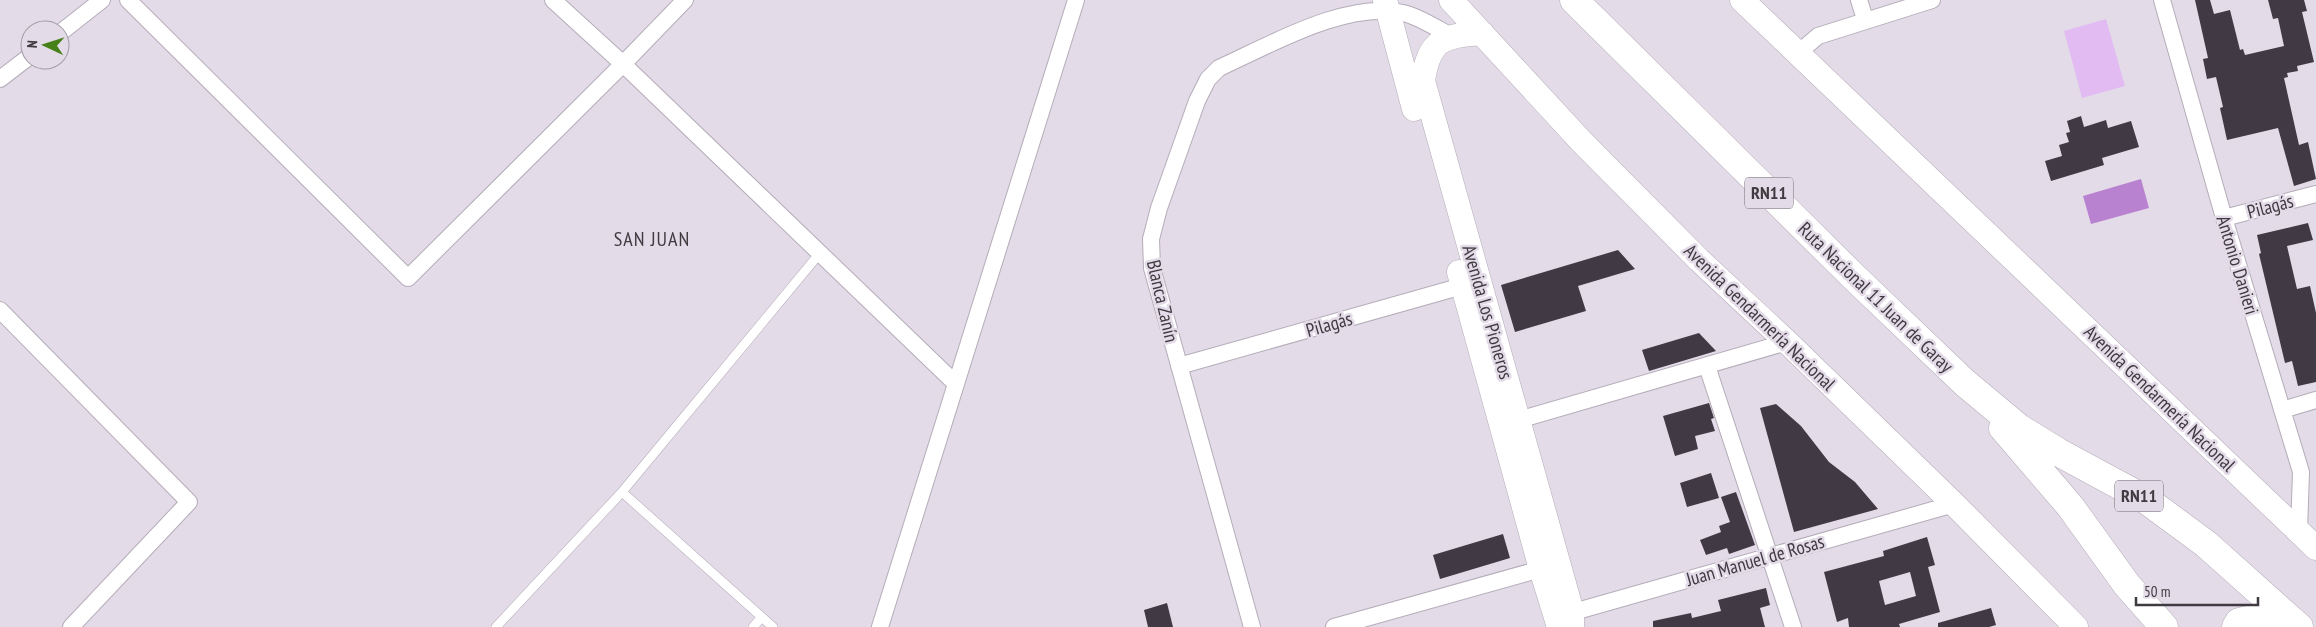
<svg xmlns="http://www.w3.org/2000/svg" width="2316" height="627" font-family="'PT Sans Narrow',sans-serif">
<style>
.green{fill:#e1bbf2}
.water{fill:#b982d1}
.building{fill:#413a44;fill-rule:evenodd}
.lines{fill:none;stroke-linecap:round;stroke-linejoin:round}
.service-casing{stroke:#b5acb9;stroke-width:10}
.minor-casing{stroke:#b5acb9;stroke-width:18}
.secondary-casing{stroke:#b5acb9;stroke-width:25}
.trunk-casing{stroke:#b5acb9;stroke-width:29}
.service{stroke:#fff;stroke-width:9}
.minor{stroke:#fff;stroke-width:16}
.secondary{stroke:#fff;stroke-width:24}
.trunk{stroke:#fff;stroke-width:28}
.labels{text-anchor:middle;stroke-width:5;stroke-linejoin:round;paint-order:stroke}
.shield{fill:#e4dbe8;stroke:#706b72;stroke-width:1}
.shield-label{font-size:18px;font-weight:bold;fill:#3f3b40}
.street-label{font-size:19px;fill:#3f3b40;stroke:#e4dbe8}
.neighbourhood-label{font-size:20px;letter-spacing:1px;fill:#3f3b40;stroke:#e4dbe8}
</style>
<rect width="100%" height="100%" fill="#e4dbe8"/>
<path class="green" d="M2106 19 2125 86 2082 98 2064 31Z"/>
<path class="water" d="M2141 179 2149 208 2091 224 2083 196Z"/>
<path class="building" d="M2195 0H2210L2214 14 2230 10 2240 50 2243 49 2245 55 2284 46 2278 18 2273 19 2268 0H2304L2307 11 2302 12 2314 62 2297 66 2298 71 2287 73 2288 77 2284 78 2299 145 2308 142 2316 179 2294 186 2278 128 2227 140 2220 108 2223 107 2216 77 2207 79 2203 59 2208 58Z
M2081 116 2084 127 2106 120 2108 128 2131 121 2139 147 2102 158 2104 165 2051 181 2045 161 2062 156 2059 145 2069 142 2066 133 2070 132 2067 121Z
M2308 223 2313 240 2287 246 2297 289 2310 286 2316 313V382L2298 386 2292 361 2285 363 2259 254 2261 253 2257 235Z
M1618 250 1635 269 1578 286 1586 311 1515 332 1501 285Z
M1699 333 1716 351 1649 371 1642 350Z
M1709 403 1714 418 1711 419 1715 431 1695 436 1698 449 1675 456 1663 416Z
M1776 404 1801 426 1829 462 1855 482 1878 509 1794 532 1760 408Z
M1711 473 1719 498 1687 507 1680 483Z
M1736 492 1755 545 1729 554 1727 548 1706 555 1700 540 1721 532 1719 526 1730 522 1721 497Z
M1503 534 1510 558 1440 579 1433 555Z
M1927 537 1935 565 1928 567 1940 612 1899 624 1900 627H1849L1848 618 1837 622 1824 572 1884 556 1883 551ZM1910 572 1916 596 1885 605 1879 581Z
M1766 588 1770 605 1760 608 1765 627H1653V621L1691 613 1692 618 1721 611 1718 600Z
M1167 603 1173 627H1148L1144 610Z
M1991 608 1996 625 1989 627H1938V623Z"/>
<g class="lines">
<g class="service-casing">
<path id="service" d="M496 627 622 492
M753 627 761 618
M773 627 622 492 820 253"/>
</g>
<g class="minor-casing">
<path id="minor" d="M128 0 408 278 623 64 685 0
M553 0 623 64 955 383
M1859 0 1865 19
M2162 0 2224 218 2301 472 2299 531
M60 33 102 0
M1797 54 1818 36 1932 0
M0 79 30 56
M2224 218 2316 194
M0 310 189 502 71 627
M1179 366 1473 283
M1707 366 1793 627
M2282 410 2316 400
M1508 423 1787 342
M1563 615 1954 504
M880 627 1076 0
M1252 627 1152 268 1151 239 1159 208 1197 101 1208 79 1219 68C1270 45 1347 0 1403 13 1420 17 1436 28 1451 36
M1334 627 1541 569"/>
</g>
<g class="secondary-casing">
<path id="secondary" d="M1385 0 1414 109
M1451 0 1581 141 1699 260 1787 342 1954 504 2076 627
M1742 0 2316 548
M1482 33C1443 36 1429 39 1423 81L1572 612V627
M1459 272 1541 569 1559 627"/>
</g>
<g class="trunk-casing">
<path id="trunk" d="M1574 0 1854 277 1965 383 2019 428 2058 452 2145 499 2206 544 2299 627
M2003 428 2070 506 2127 585 2164 627
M2236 627 2239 622 2260 617 2297 626"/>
</g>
<use href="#service" class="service"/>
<use href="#minor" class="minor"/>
<use href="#secondary" class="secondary"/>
<use href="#trunk" class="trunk"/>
</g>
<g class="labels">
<g class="shield">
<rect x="1745" y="177.5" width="48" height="31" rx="4"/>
<rect x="2115" y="480.5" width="48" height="31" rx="4"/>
</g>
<g class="shield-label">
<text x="1769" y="199">RN11</text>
<text x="2139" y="502">RN11</text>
</g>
<g class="street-label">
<text transform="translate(2270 206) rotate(-15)" y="7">Pilagás</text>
<text transform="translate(2238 265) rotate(73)" y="7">Antonio Danieri</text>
<text transform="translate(1876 297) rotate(44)" y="7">Ruta Nacional 11 Juan de Garay</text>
<text transform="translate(1163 301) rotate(77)" y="7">Blanca Zanín</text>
<text transform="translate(1488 312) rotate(74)" y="7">Avenida Los Pioneros</text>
<text transform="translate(1760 317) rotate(44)" y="7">Avenida Gendarmería Nacional</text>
<text transform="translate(1329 324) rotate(-16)" y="7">Pilagás</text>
<text transform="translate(2160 398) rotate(44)" y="7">Avenida Gendarmería Nacional</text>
<text transform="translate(1755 560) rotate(-16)" y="7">Juan Manuel de Rosas</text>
</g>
<g class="neighbourhood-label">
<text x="652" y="246">SAN JUAN</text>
</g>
</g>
<g transform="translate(45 45) rotate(274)"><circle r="24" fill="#e4dbe8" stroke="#a29ba5"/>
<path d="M0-4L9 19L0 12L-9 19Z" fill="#468019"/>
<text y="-8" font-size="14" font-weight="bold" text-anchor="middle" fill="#3f3b40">N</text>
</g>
<path d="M2136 597v8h122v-8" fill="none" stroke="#3f3b40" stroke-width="2.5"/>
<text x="2144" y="597" font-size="15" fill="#3f3b40" stroke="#e4dbe8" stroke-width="4" paint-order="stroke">50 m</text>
</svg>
